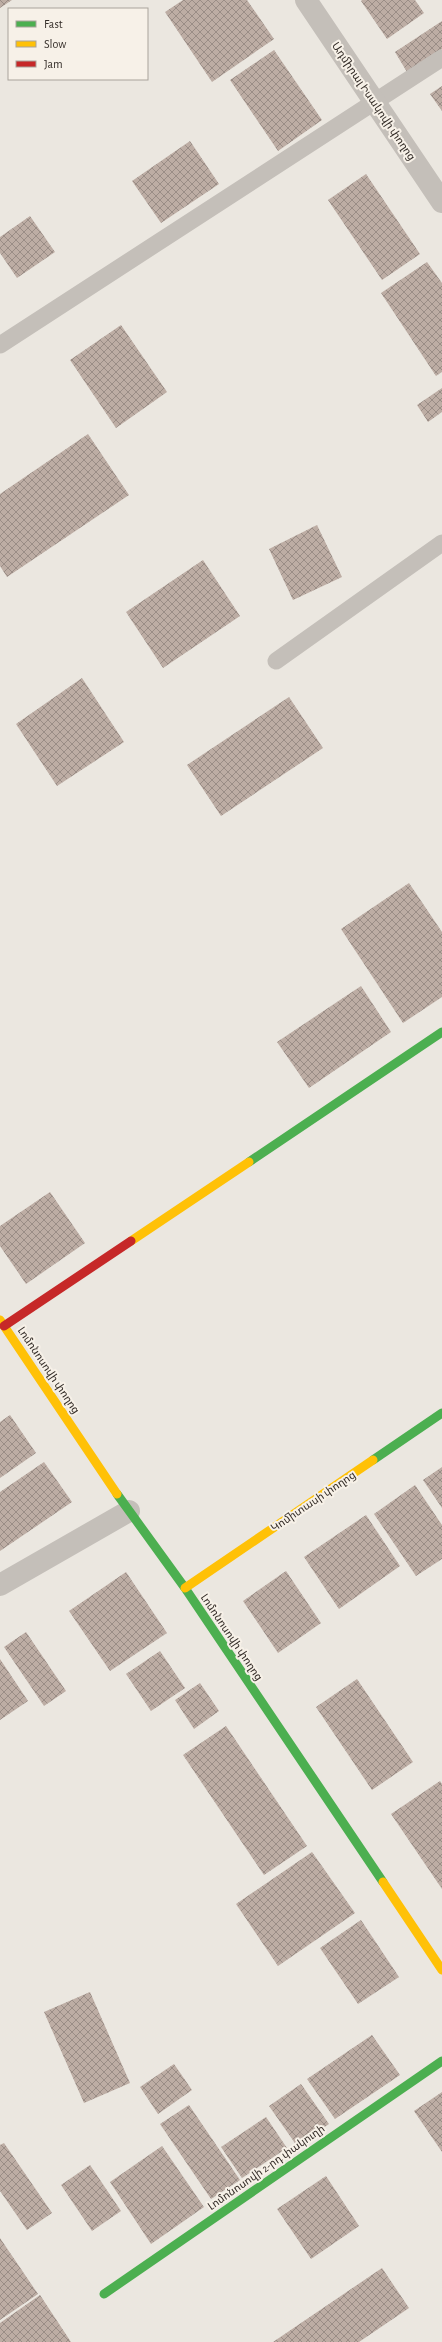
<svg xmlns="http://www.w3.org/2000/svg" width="442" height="2342" font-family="'Alegreya Sans','Noto Sans Armenian',sans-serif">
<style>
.building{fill:url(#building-cross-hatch)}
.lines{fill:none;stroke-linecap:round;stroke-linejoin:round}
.lane{stroke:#c4bfb9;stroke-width:17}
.street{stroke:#c4bfb9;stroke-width:22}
.fast{stroke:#4caf50;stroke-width:9}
.slow{stroke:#ffc107;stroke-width:9}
.jam{stroke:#c62828;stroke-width:9}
.labels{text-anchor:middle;stroke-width:4;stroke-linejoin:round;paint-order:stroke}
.street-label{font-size:11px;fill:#342d28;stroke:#f7f1e8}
</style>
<defs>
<pattern id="building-cross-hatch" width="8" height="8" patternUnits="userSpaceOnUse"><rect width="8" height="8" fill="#bdada4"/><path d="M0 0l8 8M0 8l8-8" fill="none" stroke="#9a8d86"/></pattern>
</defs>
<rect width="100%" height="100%" fill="#ebe7e0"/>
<path class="building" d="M0 0H12L0 8Z
M183 0H247L274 39 212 82 165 12Z
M362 0H415L424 13 387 39 361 1Z
M442 21V49L407 72 395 52Z
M274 50 322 120 278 151 230 80Z
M442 86V111L430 94Z
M190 141 219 184 161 223 132 181Z
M366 174 420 254 382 280 328 200Z
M30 216 55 252 17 278 0 253V237Z
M427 262 442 283V372L436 376 381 293Z
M121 325 167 392 116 428 70 360Z
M442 388V412L428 422 417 405Z
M88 434 129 495 7 577 0 566V494Z
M317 525 342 577 293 600 269 549Z
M203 560 240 616 163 668 126 612Z
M82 678 124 742 57 786 16 724Z
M289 697 323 748 221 816 187 765Z
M409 883 442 932V997L403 1023 341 929Z
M361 986 391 1032 309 1088 277 1042Z
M50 1192 85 1243 26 1284 0 1246V1226Z
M10 1415 36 1453 0 1478V1422Z
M44 1462 72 1502 0 1551V1492Z
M442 1467V1508L423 1480Z
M415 1485 442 1525V1559L416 1576 374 1514Z
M366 1515 400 1566 339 1609 304 1557Z
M286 1571 321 1623 278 1653 243 1601Z
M126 1572 167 1633 110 1671 69 1611Z
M26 1632 66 1691 44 1706 4 1647Z
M160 1651 185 1688 151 1711 126 1674Z
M0 1659 28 1701 0 1720Z
M357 1679 413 1762 372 1790 316 1707Z
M200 1683 219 1711 194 1729 175 1700Z
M226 1726 307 1846 264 1875 183 1755Z
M440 1781 442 1784V1889L391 1814Z
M312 1852 355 1913 278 1966 236 1904Z
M361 1920 399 1977 358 2004 320 1948Z
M90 1992 130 2083 84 2103 44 2012Z
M372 2035 400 2075 335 2119 307 2079Z
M174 2064 192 2090 158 2114 140 2087Z
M301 2084 329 2124 297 2146 269 2106Z
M442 2092V2152L414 2111Z
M189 2105 240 2180 211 2199 160 2124Z
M266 2117 287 2148 242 2178 221 2147Z
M4 2143 52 2213 27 2230 0 2191V2145Z
M162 2146 204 2207 151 2244 110 2182Z
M90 2165 121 2211 92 2231 61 2185Z
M326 2176 359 2226 311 2259 277 2209Z
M0 2238 38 2294 0 2320Z
M382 2268 409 2308 359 2342H273Z
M40 2295 71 2342H0V2323Z"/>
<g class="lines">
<path class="lane" d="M0 345 442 58
M276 661 442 543"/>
<path class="street" d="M306 0 442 202
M0 1585 129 1511"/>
<path class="fast" d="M249 1162 442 1032
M373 1460 442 1413
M117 1494 185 1588 383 1882
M104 2294 442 2061"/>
<path class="slow" d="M131 1241 249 1162
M0 1320 117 1494
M185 1588 373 1460
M383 1882 442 1970"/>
<path class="jam" d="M4 1326 131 1241"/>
</g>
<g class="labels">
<g class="street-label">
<text transform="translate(374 101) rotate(56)" y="4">Ադմիրալ Իսակովի փողոց</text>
<text transform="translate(49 1370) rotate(56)" y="4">Լոմոնոսովի փողոց</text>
<text transform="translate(313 1501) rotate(-34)" y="4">Կոմիտասի փողոց</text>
<text transform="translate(232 1637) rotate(56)" y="4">Լոմոնոսովի փողոց</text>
<text transform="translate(266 2167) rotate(-35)" y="4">Լոմոնոսովի 2-րդ փակուղի</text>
</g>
</g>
<rect x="8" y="8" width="140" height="72" fill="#f7f1e8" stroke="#a9a39b"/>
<rect x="16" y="21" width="20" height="6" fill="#4caf50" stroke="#a9a39b"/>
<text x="44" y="28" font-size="12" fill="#342d28">Fast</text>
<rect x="16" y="41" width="20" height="6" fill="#ffc107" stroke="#a9a39b"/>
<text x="44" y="48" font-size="12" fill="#342d28">Slow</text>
<rect x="16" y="61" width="20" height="6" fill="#c62828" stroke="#a9a39b"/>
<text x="44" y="68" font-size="12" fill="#342d28">Jam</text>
</svg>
